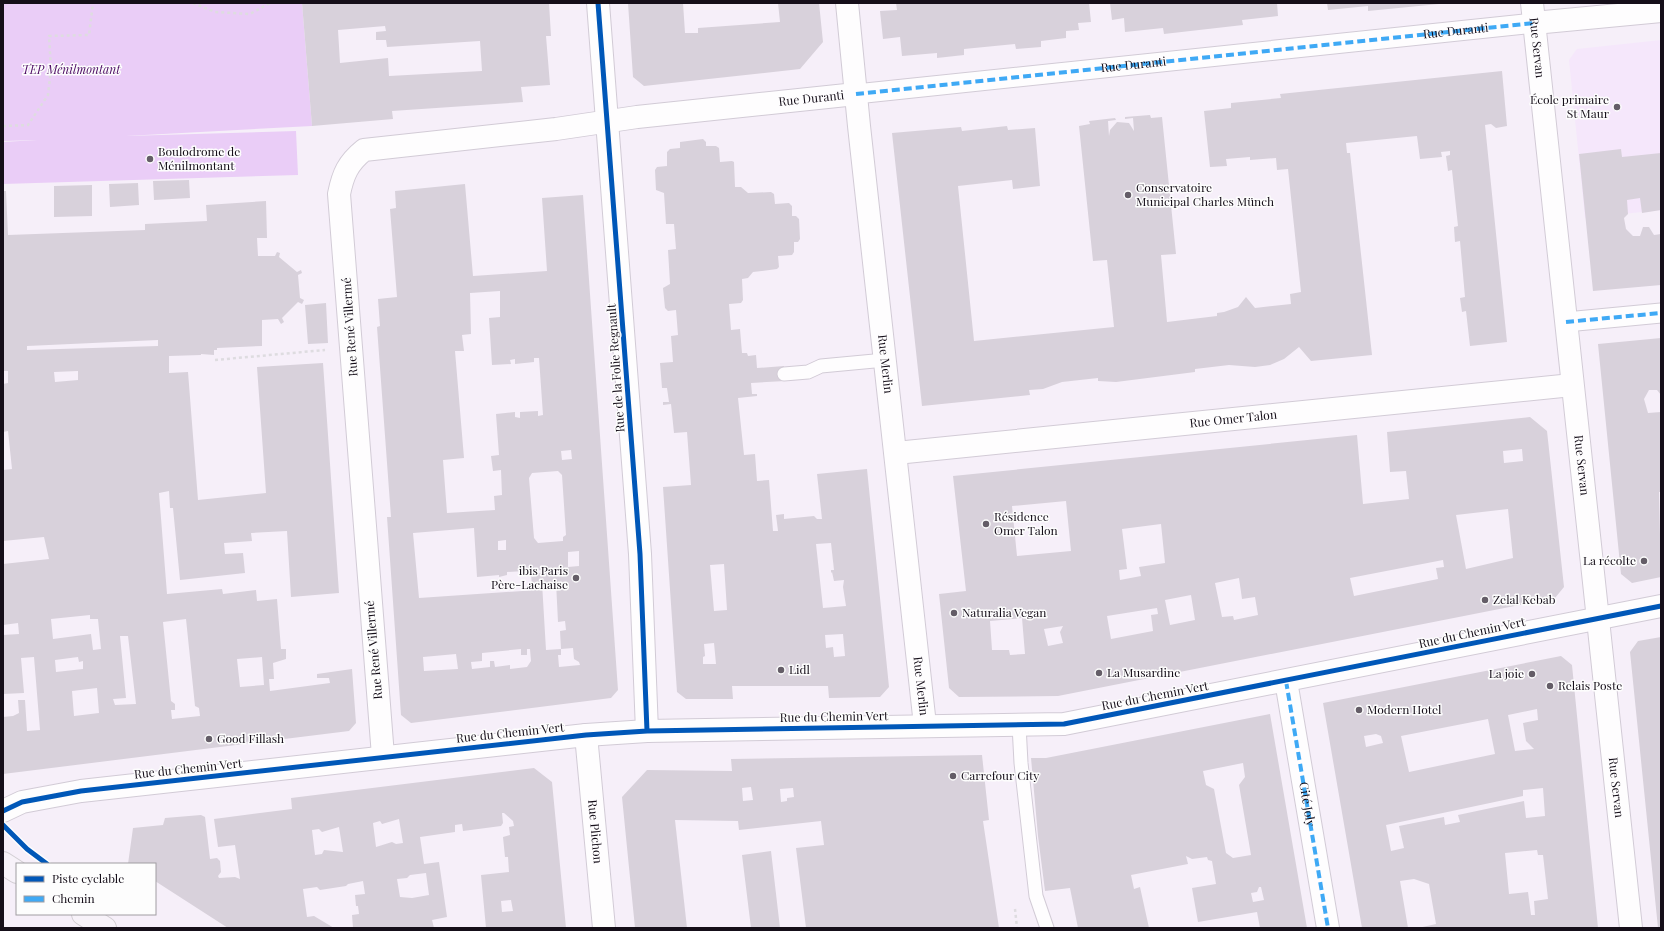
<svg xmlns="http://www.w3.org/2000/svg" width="1664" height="931" font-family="'Playfair Display',serif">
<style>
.built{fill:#f5e7fb}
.green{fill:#eacdf7}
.building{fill:#d8d1db;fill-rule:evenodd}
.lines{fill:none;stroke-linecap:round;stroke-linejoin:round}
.service-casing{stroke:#d2cbd6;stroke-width:15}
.pedestrian-casing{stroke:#d2cbd6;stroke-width:21}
.minor-casing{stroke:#d2cbd6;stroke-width:24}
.primary-casing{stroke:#d2ced3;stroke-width:24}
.path{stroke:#dedce0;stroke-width:2.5;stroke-dasharray:3 3;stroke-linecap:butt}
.service{stroke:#fefdfe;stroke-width:13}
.pedestrian{stroke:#fefdfe;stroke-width:19}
.minor{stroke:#fefdfe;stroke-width:22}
.primary{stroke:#f7f2f9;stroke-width:22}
.quiet{stroke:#3fa9f5;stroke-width:4;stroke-dasharray:8 4;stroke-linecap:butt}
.cycleway-casing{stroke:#fdfdfd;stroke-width:8}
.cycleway{stroke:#0057b8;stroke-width:5}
.poi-dot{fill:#645d67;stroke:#fdfdfd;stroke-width:1.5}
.labels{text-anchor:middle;stroke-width:3;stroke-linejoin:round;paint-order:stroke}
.street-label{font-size:12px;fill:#150e19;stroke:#fdfdfd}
.park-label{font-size:12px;font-style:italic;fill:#4d0c64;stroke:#fdfdfd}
.poi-label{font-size:12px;fill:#150e19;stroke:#fdfdfd;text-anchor:start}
</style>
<rect width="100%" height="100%" fill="#f6eff9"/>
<path class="built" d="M1661 40V210L1585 218 1569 60 1577 49Z"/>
<path class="green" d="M3 3H302L312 126 126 136 296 131 298 175 3 184V142L37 140 3 141Z"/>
<path class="building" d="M302 3H549L551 36H546L550 85 521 87 523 102 392 111 393 119 312 126ZM385 26 386 31 376 32V40H386L387 47 480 41 482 71 389 76 388 58 340 63 338 30Z
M628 3H683L685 33H698V28L780 22 778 3H819L823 42 800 69 644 86 633 77Z
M896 3H1089L1091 22 1078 23 1079 30 1066 31V38L1041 41V47L1016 49 1015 44 964 49V55L937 58V53L902 56 900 37 883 39 880 11 897 10Z
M1110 3H1277L1278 16 1242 20 1243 25 1164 34 1163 28 1125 32 1124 18 1112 20Z
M1327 3H1439V4L1368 11V6L1328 10Z
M1502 71 1507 126 1496 128 1491 124 1485 125 1507 342 1470 346 1466 311 1462 312 1460 298 1465 297 1460 241 1455 242 1454 227 1458 226 1452 170 1448 171 1446 156 1450 155V151L1441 152 1442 157 1420 159 1417 136 1346 143 1347 153H1350L1372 355 1311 361 1299 347 1284 359 1270 365 1255 367 1229 365 1195 369V372L1116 382 1098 381V378L1062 382 1043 389 1029 390 1030 395 922 406 892 133 961 127 962 131 1007 126 1008 130 1035 128 1040 186 1013 189 1012 180 958 186 974 341 1114 327 1107 260 1093 261 1079 126 1090 124 1089 121 1115 118 1116 120 1108 121 1109 136 1110 130 1117 122 1129 123 1134 131 1133 118 1125 119V117L1150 115 1151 118 1162 117 1176 254 1161 255 1167 322 1217 316V313L1224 312 1238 307 1246 297 1255 308 1291 304 1290 294 1301 292 1288 169 1277 170 1276 158 1250 160V157L1226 159 1227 166 1210 167 1204 111 1231 108V103L1281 98 1280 94Z
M703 139 706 142V146H716L719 148 720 162 732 161 734 162 735 187H741L748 193 771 192 774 194 775 204 789 203 792 206V216H796L799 219 800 239 798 242H794V252L792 255 778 256 779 267 777 269 753 272 748 278 742 279 743 300 741 303 729 304 731 330 740 329 742 353H747L748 356 756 355 757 368 784 366 785 381 751 383 752 394H757V396L738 398 744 455 755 454 757 481 769 480 773 531H778L776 515 784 514V519L814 516 817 519H822L817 474 867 469 889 687 880 697 829 698 828 686H732L733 699H686L677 692 663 487 691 485 687 432 674 433 671 404 663 405V402H669L667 388H662L660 363 673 362 671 336 678 335 676 310 668 311 665 308 663 288 670 284 668 250 676 249 674 224H666L664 193 656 190 655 170 657 167 667 166V152L670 149 680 148V142ZM831 543 834 570H831V573L832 572 834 581 844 580 843 587 846 606 823 608 816 544ZM724 564 727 610 714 611 710 565ZM843 634 845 656 834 657 833 647 826 648 825 635ZM714 643 716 664H703V657L705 656 704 644Z
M1621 149 1622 157 1661 153V210L1642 213 1640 198 1627 200 1628 214 1624 218 1626 229 1633 236H1640L1643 227H1649L1654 235 1661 234V285L1593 291 1579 154Z
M189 180 190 198 154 200 153 181Z
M138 183 139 205 110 207 109 184Z
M465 184 473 276 547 271 542 198 583 195 618 690 611 698 411 723 401 715 387 517H391L377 327 380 326 378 299 397 297 390 209 396 208 395 191ZM500 291V317L489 318 492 365 511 364 510 360 515 359V364L534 362V358H539L543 415 538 416V411L520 412V418L515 417V412L496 414 499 455 491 456 493 471 501 470 502 495 494 496 495 510 447 513 443 460 464 458 455 351H464L462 335 471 334 470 293ZM571 450 572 459 562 460 561 451ZM558 471 562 475 566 535 563 537V541L538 543 534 538 529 478 532 473ZM474 528 477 577 499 575V577L507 575V572L541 570V573L531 574 532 586 537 590 419 598 413 533ZM506 540V550H498V541ZM579 551V566L568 567V552ZM556 582 558 622 565 621 566 630 560 631 561 649 573 648 574 659 579 662 580 665 559 667 558 655H561V649L546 650 542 583ZM521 649V655H527V649H530L531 661 527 667 510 669V665L495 667 494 661H490V667L472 669 471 662 482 661V653ZM456 654 458 669 424 671 423 657Z
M92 185V216L54 217V186Z
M3 191H6L8 235 145 230V224L207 221 206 205 266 201 267 238H257L258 256H275L277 252 280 253 279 257 297 272 301 270 302 273 298 275 300 298 304 300 302 304 298 302 282 318 284 322 281 324 278 319 262 320V346L217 348V350H214V355L201 354V355L169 356V373L188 372 198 500 266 493 257 367 323 363 339 593 291 597 287 531 251 533 252 541 224 543 225 554 243 553 245 573 180 580 173 508H170L169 491 159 493 167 594 222 589 223 594 256 590 257 601 277 599 281 649H286V659L273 663 274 679H269L270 691 330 683 329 678H317V674L352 669 356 723 349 731 3 774V717L13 716 19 713 18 700H25L27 731 40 730 34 657 21 658 24 693 3 694V635L19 634 18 623 3 625V564L49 559 44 537 3 541V470L12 469 8 431 3 432V384L8 383V371H3ZM158 340V346L27 350V346ZM78 371V380L55 382 54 372ZM90 615V619H98L101 649 93 650 91 634 53 639 51 619ZM186 619 195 706 199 708 200 716 172 719 171 710H175V704L171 701 163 622ZM120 636H128L136 704 115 705 113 699 126 698ZM78 657 79 662 83 661V669L56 672 55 660ZM262 657 264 685 240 687 237 659ZM97 688 99 713 74 716 72 691Z
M326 303 328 343 308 344 305 305Z
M1661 338V395L1657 390H1649L1644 399 1648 413 1661 412V492H1659L1661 577 1632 583 1621 574 1598 344Z
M1530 417 1547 431 1564 587 1555 598 1058 696 959 697 949 688 939 594 966 591 953 476 1357 435 1363 504 1409 499 1406 471 1390 472 1387 432ZM1522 449 1523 461 1504 463 1503 451ZM1066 501 1071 551 1017 556 1012 506ZM1508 509 1513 558 1466 569 1456 515ZM1161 524 1165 563 1139 567 1141 576 1120 580 1119 570 1127 569 1122 529ZM1443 560 1444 567 1436 568 1438 579 1354 596 1350 578ZM1239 578 1242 599 1255 597 1258 615 1234 620 1233 616 1222 617 1215 583ZM1191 595 1195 620 1170 625 1165 600ZM1157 608 1158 614 1151 615 1153 631 1111 639 1107 616ZM1022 618 1025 654 1010 655 1009 650H992L990 621ZM1063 626 1060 632 1063 643 1048 646 1044 629Z
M1661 637V928H1658L1630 652 1638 641Z
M1561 656 1572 665 1598 928H1418L1436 924 1429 884 1414 879 1400 881 1408 928H1362L1323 703ZM1537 709 1538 720 1523 723 1526 741 1534 749 1515 751 1508 715ZM1488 719 1495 754 1409 772 1401 736ZM1376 734 1381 736 1383 743 1366 747 1364 736ZM1543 788 1545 816 1526 818 1524 801 1458 815 1460 822 1445 825 1444 817 1399 826 1404 848 1391 851 1386 825 1523 796V790ZM1537 850 1538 855H1543L1548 899 1534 901 1535 915H1531L1528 892 1509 894 1505 853Z
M1270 714 1307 928H1260L1257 912 1198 922 1192 888 1216 884 1212 861 1208 860 1207 857 1192 859 1186 856 1188 864 1131 875 1134 889 1140 887 1149 928H1078L1070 888 1045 891 1038 836 1031 758H1046ZM1243 763 1245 777 1239 785 1251 855 1233 858 1226 853 1214 789 1206 785 1203 771ZM1259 887H1261L1264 900 1253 902 1251 893 1257 892Z
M982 755 989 820 983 821 999 928H806L796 848 824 845 821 821 739 830 738 821 675 820 687 928H635L622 797 647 770 732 771 731 759ZM751 787 753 800 743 801 742 788ZM793 788 794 797 787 798V801L781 802 780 789Z
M534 768 552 782 566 928H486L481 875 509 872 508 857H505L503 837 510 835 509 827 514 826 513 821 504 813H502L503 823 501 826 463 831 462 824 455 825V832L420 837 424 864 439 862 447 917 432 920 434 928H353L352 915 359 914 358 906H356L355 895 365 894 363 881 348 884 346 886 320 890 317 887 303 889 307 917 314 916 334 928H228L155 881V864H128L133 828 163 825 165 818 201 815 205 817 210 859 217 858 220 861 221 872 218 876 219 878 235 877 240 879 235 845 218 847 214 819 292 809 291 798ZM399 819 403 843 396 844 392 842 376 847 373 823 380 821 382 824ZM339 827 343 852 324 850 322 854 315 855 312 830 319 829 322 832ZM426 873 429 895 412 898 400 897 397 879 407 878 410 875ZM511 900 513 911 502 912 501 901Z
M771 851 780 928H751L742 855Z"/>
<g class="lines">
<g class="service-casing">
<path id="service" d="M784 374 808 372 821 366 885 360
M1019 725 1021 763 1036 896 1047 928"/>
</g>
<g class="pedestrian-casing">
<g id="pedestrian">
<path id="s1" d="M856 94 1534 23"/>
<path d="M1566 322 1661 313"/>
</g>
</g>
<g class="minor-casing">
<g id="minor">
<path d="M598 3 640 554 647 731"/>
<path id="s2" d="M847 3 859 126 925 725"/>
<path id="s3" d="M1532 3 1631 928"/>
<path d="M1534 23 1661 11"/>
<path id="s4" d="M896 453 1572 385"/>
<path id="s5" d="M1286 681 1328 928"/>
<path id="s6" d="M586 735 604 928"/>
<path id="s7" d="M383 756 339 194C343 174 348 163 364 150L556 129 637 117 856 94"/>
<path d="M3 811 22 802 81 791 586 735 647 731 1064 724 1661 606"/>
</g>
</g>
<g class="primary-casing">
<path id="primary" d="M3 863 17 872
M83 914 105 928"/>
</g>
<path class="path" d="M193 3 215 12 250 14 270 3
M3 126 28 125 48 95 51 69 49 36 89 35 93 3
M215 360 325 350
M1015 909 1017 928"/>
<use href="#service" class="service"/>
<use href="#pedestrian" class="pedestrian"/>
<use href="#minor" class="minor"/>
<use href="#primary" class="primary"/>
<path class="quiet" d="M856 94 1534 23
M1566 322 1661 313
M1286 681 1328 928"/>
<g class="cycleway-casing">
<path id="cycleway" d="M598 3 640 554 647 731
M3 811 22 802 81 791 586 735 647 731 1064 724 1661 606
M3 825 27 849 47 864"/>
</g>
<use href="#cycleway" class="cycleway"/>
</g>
<g class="poi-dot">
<circle cx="1617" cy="107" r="4"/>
<circle cx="150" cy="159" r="4"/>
<circle cx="1128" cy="195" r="4"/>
<circle cx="986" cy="524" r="4"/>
<circle cx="1644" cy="561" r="4"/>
<circle cx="576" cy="578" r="4"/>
<circle cx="1485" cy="600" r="4"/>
<circle cx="954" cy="613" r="4"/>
<circle cx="781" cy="670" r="4"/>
<circle cx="1099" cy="673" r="4"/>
<circle cx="1532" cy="674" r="4"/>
<circle cx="1550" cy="686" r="4"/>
<circle cx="1359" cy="710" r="4"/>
<circle cx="209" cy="739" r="4"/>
<circle cx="953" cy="776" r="4"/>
</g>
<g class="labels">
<g class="street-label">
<text dy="4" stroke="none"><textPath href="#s1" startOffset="603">Rue Duranti</textPath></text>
<text dy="4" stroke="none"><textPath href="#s3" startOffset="45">Rue Servan</textPath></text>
<text dy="4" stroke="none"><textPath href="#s1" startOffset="279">Rue Duranti</textPath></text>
<text dy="4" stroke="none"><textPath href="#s7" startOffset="1066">Rue Duranti</textPath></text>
<text transform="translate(350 327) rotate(-94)" y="4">Rue René Villermé</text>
<text dy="4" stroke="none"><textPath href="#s2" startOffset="363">Rue Merlin</textPath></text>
<text transform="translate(616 368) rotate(-94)" y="4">Rue de la Folie Regnault</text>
<text dy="4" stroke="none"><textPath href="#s4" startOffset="339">Rue Omer Talon</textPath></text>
<text dy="4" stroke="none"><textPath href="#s3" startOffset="465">Rue Servan</textPath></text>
<text transform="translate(1472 633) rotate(-12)" y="4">Rue du Chemin Vert</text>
<text transform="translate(374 650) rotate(-95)" y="4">Rue René Villermé</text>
<text dy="4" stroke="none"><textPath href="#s2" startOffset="687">Rue Merlin</textPath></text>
<text transform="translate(1155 696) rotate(-11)" y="4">Rue du Chemin Vert</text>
<text transform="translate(834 717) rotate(-1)" y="4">Rue du Chemin Vert</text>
<text transform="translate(510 733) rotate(-6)" y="4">Rue du Chemin Vert</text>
<text transform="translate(188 769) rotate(-6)" y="4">Rue du Chemin Vert</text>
<text dy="4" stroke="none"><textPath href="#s3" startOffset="789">Rue Servan</textPath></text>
<text dy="4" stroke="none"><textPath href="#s5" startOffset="125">Cité Joly</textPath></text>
<text dy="4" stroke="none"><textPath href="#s6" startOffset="97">Rue Plichon</textPath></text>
</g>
<g class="park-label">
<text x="71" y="74">TEP Ménilmontant</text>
</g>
<g class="poi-label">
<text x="1609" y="104" text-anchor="end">École primaire<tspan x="1609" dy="14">St Maur</tspan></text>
<text x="158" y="156">Boulodrome de<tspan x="158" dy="14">Ménilmontant</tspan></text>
<text x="1136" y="192">Conservatoire<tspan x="1136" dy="14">Municipal Charles Münch</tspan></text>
<text x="994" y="521">Résidence<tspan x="994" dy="14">Omer Talon</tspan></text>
<text x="1636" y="565" text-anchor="end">La récolte</text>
<text x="568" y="575" text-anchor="end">ibis Paris<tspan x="568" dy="14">Père-Lachaise</tspan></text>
<text x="1493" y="604">Zelal Kebab</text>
<text x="962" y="617">Naturalia Vegan</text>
<text x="789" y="674">Lidl</text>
<text x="1107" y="677">La Musardine</text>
<text x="1524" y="678" text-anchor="end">La joie</text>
<text x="1558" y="690">Relais Poste</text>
<text x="1367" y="714">Modern Hotel</text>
<text x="217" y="743">Good Fillash</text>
<text x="961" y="780">Carrefour City</text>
</g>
</g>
<rect width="1664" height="931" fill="none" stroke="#150e19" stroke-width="8"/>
<rect x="16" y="863" width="140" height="52" fill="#fdfdfd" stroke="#a09da2"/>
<rect x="24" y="876" width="20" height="6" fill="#0057b8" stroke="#a09da2"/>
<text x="52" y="883" font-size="12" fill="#150e19">Piste cyclable</text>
<rect x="24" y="896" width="20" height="6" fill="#3fa9f5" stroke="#a09da2"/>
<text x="52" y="903" font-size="12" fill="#150e19">Chemin</text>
</svg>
